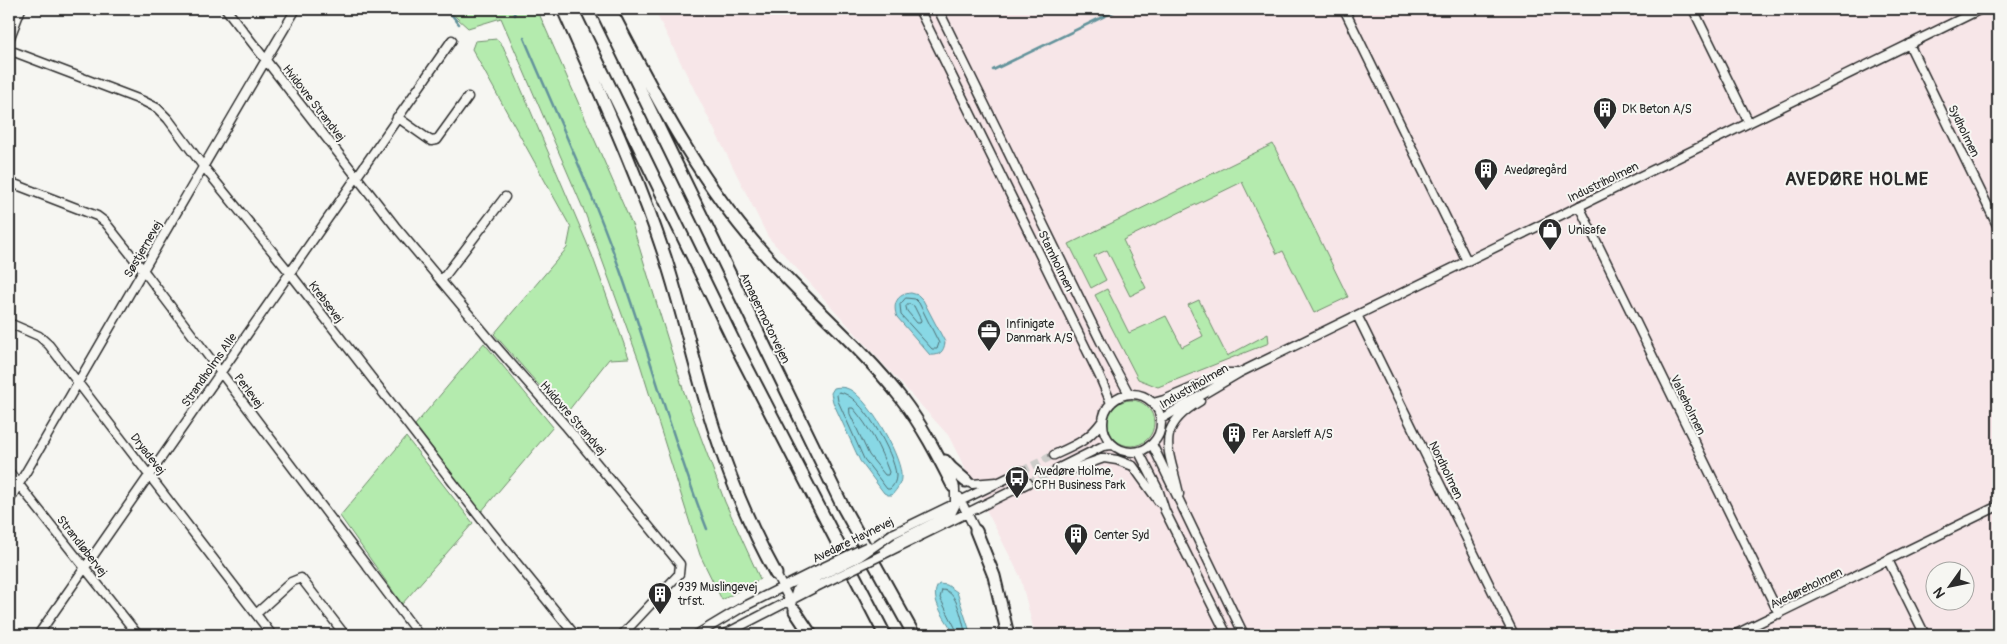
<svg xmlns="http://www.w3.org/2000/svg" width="2007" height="644" font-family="Pangolin,sans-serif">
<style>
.built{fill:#f7e6e8;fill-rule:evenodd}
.green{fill:#b4ebae;stroke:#708b6c}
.water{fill:#88d8e5;stroke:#63939b}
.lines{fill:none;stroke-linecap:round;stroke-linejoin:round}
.shore{stroke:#507075;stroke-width:1}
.stream{stroke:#63939b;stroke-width:2.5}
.minor-tunnel{stroke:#cdcdca;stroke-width:8;stroke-dasharray:8 4;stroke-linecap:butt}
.minor-casing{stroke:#2b2b2b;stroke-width:11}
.highway-casing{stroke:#2b2b2b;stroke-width:15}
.minor{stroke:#f6f6f2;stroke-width:8}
.highway{stroke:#f6f6f2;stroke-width:11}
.minor-bridge-casing{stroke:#2b2b2b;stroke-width:11;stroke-linecap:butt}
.minor-bridge{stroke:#f6f6f2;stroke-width:8}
.labels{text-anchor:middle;stroke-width:4;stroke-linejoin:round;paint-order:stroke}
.street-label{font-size:12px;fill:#2b2b2b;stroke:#f6f6f2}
.poi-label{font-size:12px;fill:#2b2b2b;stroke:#f6f6f2;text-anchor:start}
.district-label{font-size:18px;font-weight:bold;letter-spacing:1px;fill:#2b2b2b;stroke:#f6f6f2}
</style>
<rect width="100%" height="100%" fill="#f6f6f2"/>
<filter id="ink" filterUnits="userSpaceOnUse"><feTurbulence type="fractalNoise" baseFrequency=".02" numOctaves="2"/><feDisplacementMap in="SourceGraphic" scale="10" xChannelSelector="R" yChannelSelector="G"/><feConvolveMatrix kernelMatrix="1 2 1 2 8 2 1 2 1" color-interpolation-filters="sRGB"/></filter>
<g filter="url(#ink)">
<path class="built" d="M654 9H1998V635H1035L1020 576 948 435 768 237ZM1934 572H1964V602H1934Z"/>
<path class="green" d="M447 9H537L633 227 684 392 725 502 760 579 722 600 700 555 639 361 585 213 501 18 468 28Z
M497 39 503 46 592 255 629 358 609 359 565 415 494 334 567 248 571 228 472 49 475 41Z
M1273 144 1348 297 1314 313 1283 251 1277 254 1242 182 1123 240 1146 288 1130 296 1107 250 1094 256 1106 280 1091 288 1069 244Z
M1107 289 1129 333 1166 316 1182 347 1203 336 1188 305 1199 300 1227 356 1268 334 1269 343 1158 387 1138 379 1095 295Z
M484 343 553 427 481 512 415 425Z
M1108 423a23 23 0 1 1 46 0a23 23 0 1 1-46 0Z
M406 437 473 523 402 604 340 516Z"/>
<path class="water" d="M911 293 918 295 923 300 945 342C944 352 939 356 930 355L897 317C892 304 897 294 911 293Z
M834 388C838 387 842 387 846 388 866 393 900 454 901 474 902 483 897 489 892 495H888L884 493 860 461 833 402 831 393Z
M939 584 947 585 957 592 971 635H955C948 622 927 598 939 584Z"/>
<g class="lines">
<path class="shore" d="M906 298 915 299 919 303 939 343 937 349H932L901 315 900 305Z
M909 304 914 306 921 320 920 323H917L907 311 906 307Z
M839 392C861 393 895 455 896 475 896 481 894 485 890 489H887L864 459 838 401 837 395Z
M850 408H853C870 428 880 448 889 472L888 475H885L869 455 850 414Z
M959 635 940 598 942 590C958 590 962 622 966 635"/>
<path class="stream" d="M447 9 459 24
M512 9 515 15
M524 38C557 116 593 193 621 273 651 358 674 445 707 529
M993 70 1119 9"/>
<path class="minor-tunnel" d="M1022 471 1054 455
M1028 483 1057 469"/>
<g class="minor-casing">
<path id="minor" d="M226 9 395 226 493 343 565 425 680 564 679 574 622 635
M919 9 1100 377 1111 403
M938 9 1101 342 1129 394
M1344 9 1467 261
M1693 9 1749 123
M9 40 21 9
M1909 44 1998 227
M9 50 143 101 157 108 168 119 203 166 290 273 489 529 575 635
M397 117 431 141 437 140 468 97
M9 182 97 216 105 222 147 275 419 635
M1579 206 1779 614
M441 281 505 197
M1357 315 1514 635
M9 323 39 336 49 345 272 635
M1103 423a29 29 0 1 1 58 0a29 29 0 1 1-58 0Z
M1153 403 1164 400 1227 373H1237
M1161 419 1239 373 1981 9
M1152 444 1244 635
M1139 452 1158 489 1165 511 1227 635
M1054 455C1076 445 1089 440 1103 420
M1059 468 1103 446 1112 445
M1057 469H1073L1104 458 1117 460 1133 466 1159 502
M9 472 138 635
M966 481 972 484 996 482
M1179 494C1170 451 1152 429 1200 401
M959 497 976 531
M9 501C105 337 199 172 296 9
M888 536 1022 471
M882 555 1028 483
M876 556 881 549 951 514 955 506V489
M1888 560 1925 635
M776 574 795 611
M794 599 797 589 818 577
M256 614 291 582 301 578 345 635
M38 635 452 40
M696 635 741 608 815 571
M723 635 822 584
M1734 635 1998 506"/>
</g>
<g class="highway-casing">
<path id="highway" d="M563 9C599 91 637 172 665 257 684 315 696 374 715 432 731 481 751 529 776 574
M572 9 737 348 885 635
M601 9 843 507 914 635
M610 9C651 87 691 167 748 235 795 293 855 339 901 398 922 425 938 456 953 486
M945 461 951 468 966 481
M976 531 994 576 1008 635
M795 611 811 635"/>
</g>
<use href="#minor" class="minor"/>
<use href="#highway" class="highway"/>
<g class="minor-bridge-casing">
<path id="minor-bridge" d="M815 571 868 546
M818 577 859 557 892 534
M822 584 882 555"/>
</g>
<use href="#minor-bridge" class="minor-bridge"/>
</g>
</g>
<defs>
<g id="building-pin" transform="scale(1.25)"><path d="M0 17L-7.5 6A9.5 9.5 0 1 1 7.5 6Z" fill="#2b2b2b" stroke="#f6f6f2"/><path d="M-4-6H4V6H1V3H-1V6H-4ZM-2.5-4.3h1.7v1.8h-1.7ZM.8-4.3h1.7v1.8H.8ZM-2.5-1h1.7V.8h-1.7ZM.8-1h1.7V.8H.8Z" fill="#fff"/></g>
<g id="shop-pin" transform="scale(1.25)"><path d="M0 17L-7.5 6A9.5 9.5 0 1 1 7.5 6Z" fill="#2b2b2b" stroke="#f6f6f2"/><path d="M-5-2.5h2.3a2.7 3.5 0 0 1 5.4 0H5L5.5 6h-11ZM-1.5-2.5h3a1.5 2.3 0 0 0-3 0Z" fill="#fff"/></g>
<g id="office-pin" transform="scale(1.25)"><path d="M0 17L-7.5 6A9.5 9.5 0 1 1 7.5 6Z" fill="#2b2b2b" stroke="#f6f6f2"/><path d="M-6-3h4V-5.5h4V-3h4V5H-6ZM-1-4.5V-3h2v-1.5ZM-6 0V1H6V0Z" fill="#fff"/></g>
<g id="bus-pin" transform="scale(1.25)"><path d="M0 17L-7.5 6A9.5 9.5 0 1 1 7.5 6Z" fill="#2b2b2b" stroke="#f6f6f2"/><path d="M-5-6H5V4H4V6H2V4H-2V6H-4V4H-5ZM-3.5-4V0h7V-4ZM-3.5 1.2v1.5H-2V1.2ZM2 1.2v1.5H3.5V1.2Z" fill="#fff"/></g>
</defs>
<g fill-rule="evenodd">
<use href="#building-pin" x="1605" y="109"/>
<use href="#building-pin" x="1486" y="170"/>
<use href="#shop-pin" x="1550" y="230"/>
<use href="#office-pin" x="989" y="331"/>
<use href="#building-pin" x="1234" y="434"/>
<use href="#bus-pin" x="1017" y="478"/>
<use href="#building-pin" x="1076" y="535"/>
<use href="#building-pin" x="660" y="594"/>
</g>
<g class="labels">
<g class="street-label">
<text transform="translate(314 103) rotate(52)" y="4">Hvidovre Strandvej</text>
<text transform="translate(1964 131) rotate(64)" y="4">Sydholmen</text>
<text transform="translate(1603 182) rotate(-26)" y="4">Industriholmen</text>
<text transform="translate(143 249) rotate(-60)" y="4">Søstjernevej</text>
<text transform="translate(1056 261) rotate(64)" y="4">Stamholmen</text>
<text transform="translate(326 302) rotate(53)" y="4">Krebsevej</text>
<text transform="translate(765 318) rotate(64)" y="4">Amagermotorvejen</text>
<text transform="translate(209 370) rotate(-55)" y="4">Strandholms Alle</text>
<text transform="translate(1194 386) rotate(-30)" y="4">Industriholmen</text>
<text transform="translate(249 391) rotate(53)" y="4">Perlevej</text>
<text transform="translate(1688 405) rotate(64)" y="4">Valseholmen</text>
<text transform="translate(573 418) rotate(49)" y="4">Hvidovre Strandvej</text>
<text transform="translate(148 454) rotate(52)" y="4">Dryadevej</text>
<text transform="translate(1446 470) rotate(64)" y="4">Nordholmen</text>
<text transform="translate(853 540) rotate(-26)" y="4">Avedøre Havnevej</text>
<text transform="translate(82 546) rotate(52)" y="4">Strandløbervej</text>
<text transform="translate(1806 588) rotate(-26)" y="4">Avedøreholmen</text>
</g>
<g class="poi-label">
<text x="1622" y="113">DK Beton A/S</text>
<text x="1504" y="174">Avedøregård</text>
<text x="1568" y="234">Unisafe</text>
<text x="1006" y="328">Infinigate<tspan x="1006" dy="14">Danmark A/S</tspan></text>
<text x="1252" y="438">Per Aarsleff A/S</text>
<text x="1034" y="475">Avedøre Holme,<tspan x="1034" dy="14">CPH Business Park</tspan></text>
<text x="1094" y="539">Center Syd</text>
<text x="678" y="591">939 Muslingevej<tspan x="678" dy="14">trfst.</tspan></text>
</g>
<g class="district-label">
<text x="1857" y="185">AVEDØRE HOLME</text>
</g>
</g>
<rect width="2007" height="644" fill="none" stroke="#f6f6f2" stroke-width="30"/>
<rect x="15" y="15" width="1977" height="614" fill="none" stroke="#2b2b2b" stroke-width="2" filter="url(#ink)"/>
<g transform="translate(1950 586) rotate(237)"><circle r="24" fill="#f6f6f2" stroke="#a5a5a2"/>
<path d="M0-4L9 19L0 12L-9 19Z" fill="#2b2b2b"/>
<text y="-8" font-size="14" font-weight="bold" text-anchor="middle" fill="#2b2b2b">N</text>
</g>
</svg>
